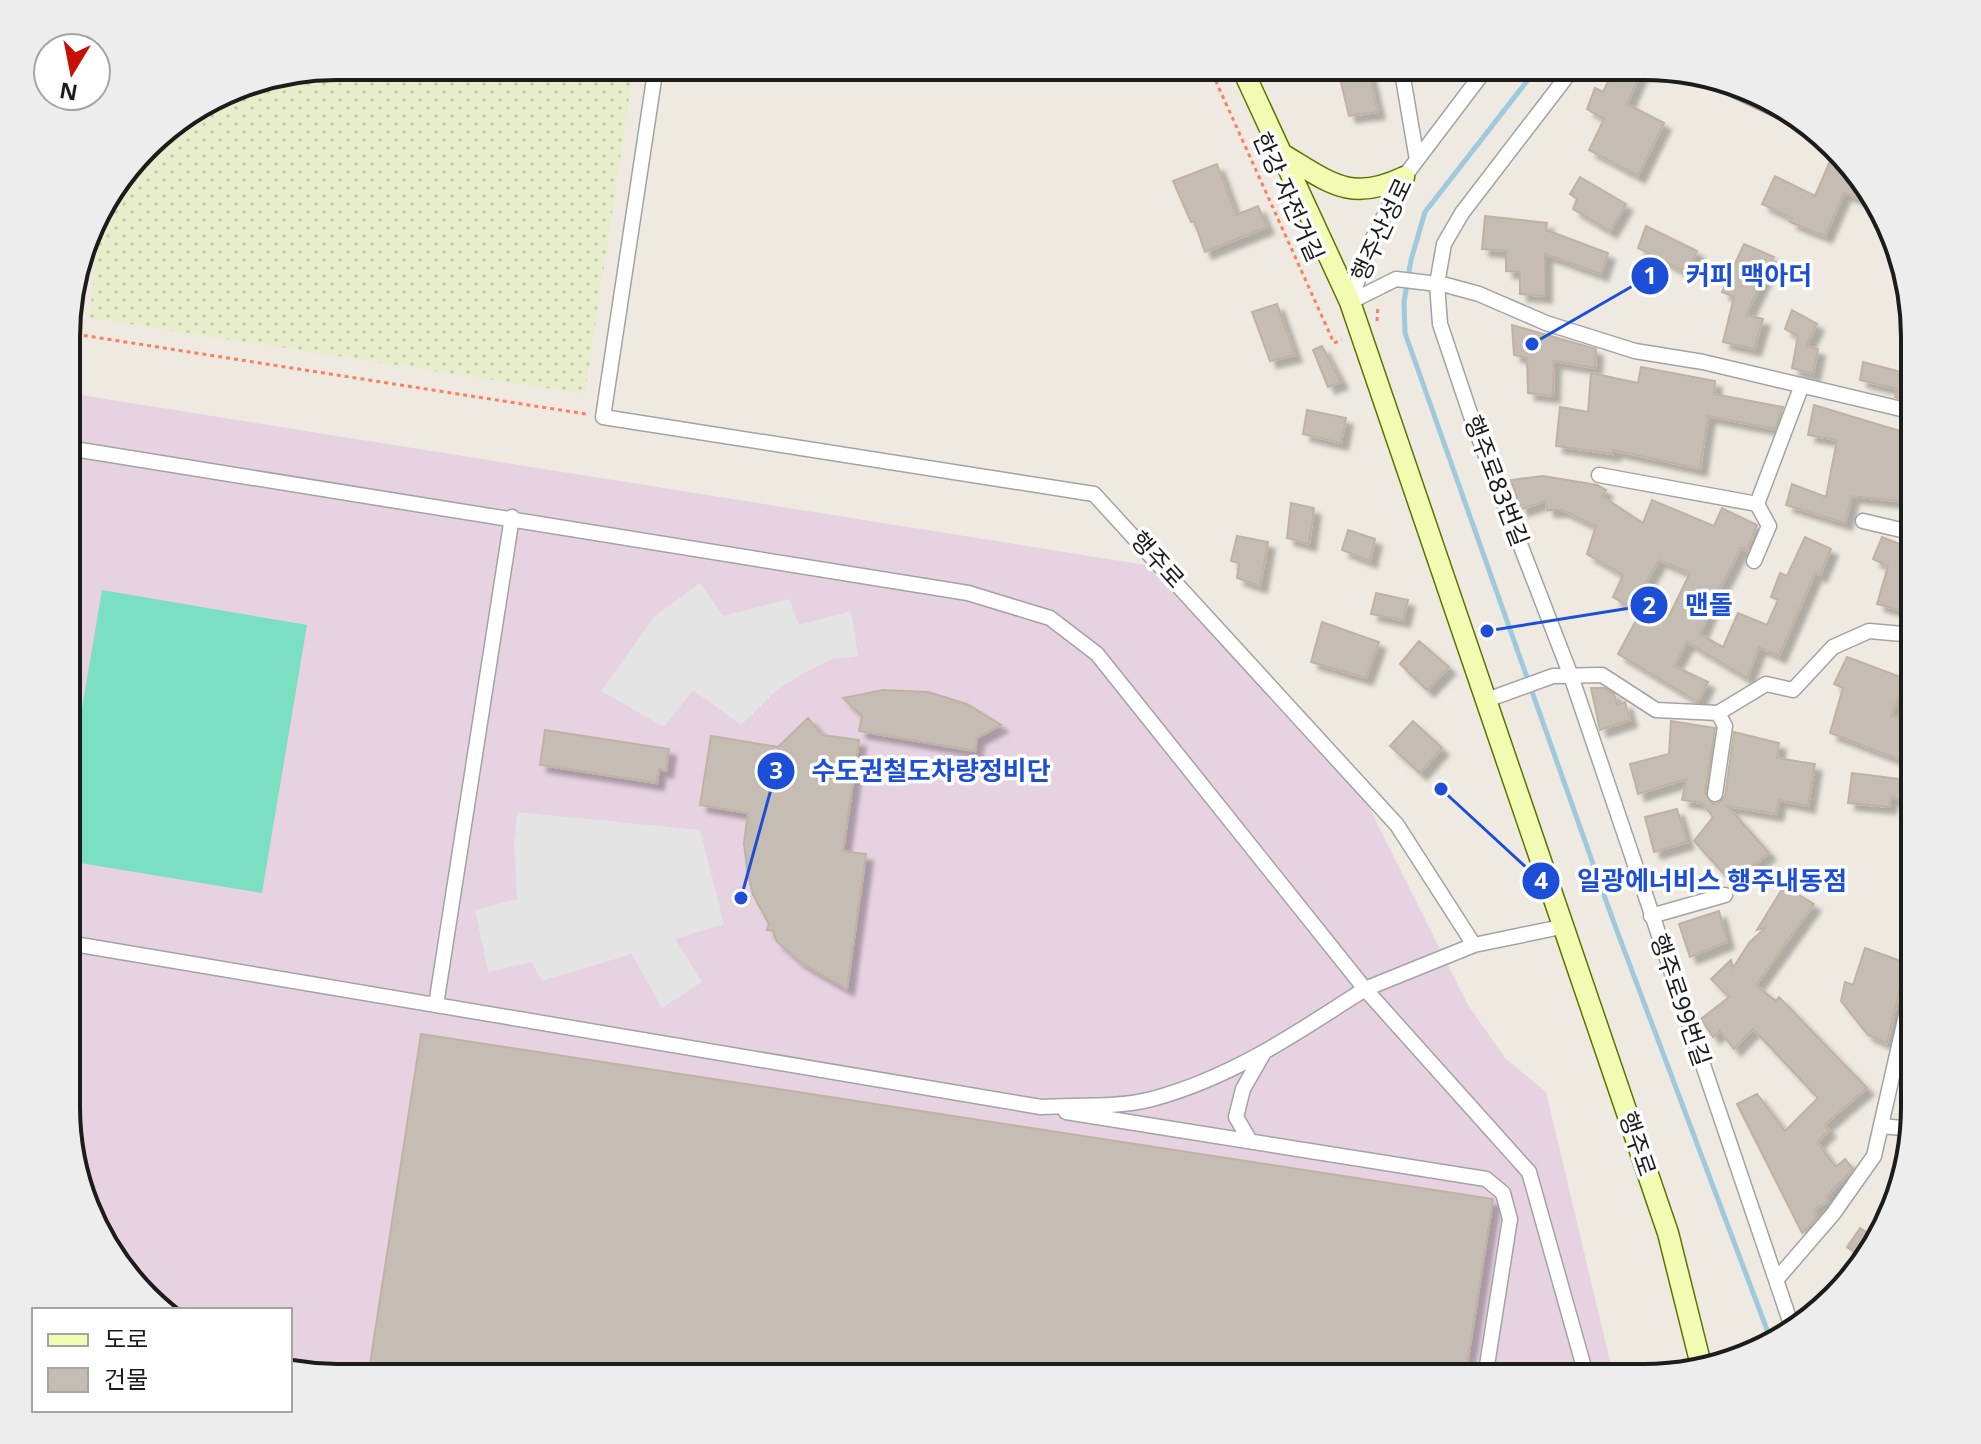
<svg xmlns="http://www.w3.org/2000/svg" width="1981" height="1444" font-family="'Noto Sans','Noto Sans KR',sans-serif">
<style>
.industrial{fill:#e7d2e1}
.farmland{fill:url(#farmland-dots)}
.pitch{fill:#7be0c1}
.parking{fill:#e4e4e4}
.lines{fill:none;stroke-linecap:round;stroke-linejoin:round}
.stream{stroke:#9fcadd;stroke-width:5}
.building{fill:#c5bdb4;stroke:#c0b2a3;stroke-width:2;fill-rule:evenodd;filter:url(#shadow)}
.street-casing{stroke:#a3a3a3;stroke-width:17}
.secondary-casing{stroke:#5e7401;stroke-width:23}
.path{stroke:#fe7e62;stroke-width:3;stroke-dasharray:4 4;stroke-linecap:butt}
.street{stroke:#fff;stroke-width:14}
.secondary{stroke:#f1fbb1;stroke-width:20}
.labels{text-anchor:middle;stroke-width:7;stroke-linejoin:round;paint-order:stroke}
.street-label{font-size:24px;fill:#1c1c1c;stroke:#fff}
.rim{fill:none;stroke:#1c1c1c;stroke-width:4}
.leader{fill:none;stroke:#1d4ed8;stroke-width:3}
.callout-dot{fill:#1d4ed8;stroke:#fff;stroke-width:3}
.mark-label{font-size:24px;text-anchor:middle;font-weight:bold;fill:#fff}
.callout-label{font-size:26px;text-anchor:middle;font-weight:bold;fill:#1d4ed8;stroke:#fff;stroke-width:7;stroke-linejoin:round;paint-order:stroke}
</style>
<defs>
<pattern id="farmland-dots" width="8" height="8" patternUnits="userSpaceOnUse" patternTransform="scale(2)"><rect width="8" height="8" fill="#e8eecb"/><path d="M2 2h.1M6 6h.1" fill="none" stroke="#c6ccae" stroke-width="1.8" stroke-linecap="round"/></pattern>
<filter id="shadow"><feDropShadow dx="7" dy="7" stdDeviation="2" flood-color="#0004"/></filter>
</defs>
<rect width="100%" height="100%" fill="#eeeae1"/>
<path class="industrial" d="M68 393 1146 565 1361 791 1468 1005 1505 1058 1546 1092 1614 1378 320 1377 290 1372V1310H161L102 1242 68 1142Z"/>
<path class="farmland" d="M337 66H634L585 394 89 318 103 205 158 134 234 86Z"/>
<path class="pitch" d="M102 590 307 625 262 893 68 861V791Z"/>
<path class="parking" d="M700 583 723 616 789 599 799 625 851 611 858 656 832 659 806 672 777 690 741 725 693 690 664 727 601 691 654 617Z
M517 812 700 830 724 924 675 939 702 982 662 1008 632 954 542 981 532 962 488 972 475 910 517 899 514 843Z
M1498 1367 1564 1378H1496Z"/>
<g class="lines">
<path class="stream" d="M1538 67 1425 212 1411 260 1404 302 1405 333 1614 923 1772 1343"/>
</g>
<path class="building" d="M1337 66H1367L1378 112 1349 116Z
M1615 67H1643L1627 104 1664 123 1638 176 1589 150 1604 119 1587 109 1595 88 1603 92Z
M1834 152 1878 205 1844 193 1825 236 1790 222 1792 218 1762 204 1775 176 1815 196Z
M1217 164 1236 215 1258 206 1267 227 1205 252 1194 221 1191 222 1173 181Z
M1580 177 1626 204 1610 231 1573 209 1577 199 1570 194Z
M1485 216 1547 223 1546 230 1608 253 1601 274 1545 254V296L1520 294V272L1506 271V251L1482 249Z
M1646 226 1697 251 1688 273 1638 248Z
M1744 244 1774 257 1746 315 1763 319 1754 349 1723 342 1734 297 1722 292Z
M1277 304 1295 355 1270 361 1252 312Z
M1792 310 1817 324 1806 346 1818 349 1813 374 1792 368 1798 336 1785 329Z
M1512 325 1596 349 1595 368 1554 361 1553 396 1528 393 1527 358 1514 355Z
M1909 339 1914 340V379L1909 401 1895 397 1897 389 1860 380 1863 362 1901 372Z
M1322 346 1341 382 1328 387 1313 350Z
M1641 367 1715 381 1714 394 1783 407 1775 429 1708 416 1700 469 1613 450V454L1556 446 1560 407 1588 412 1591 373 1638 383Z
M1814 405 1910 434 1903 478 1914 484V503L1852 496 1845 523 1786 505 1792 484 1826 497 1837 440 1808 435Z
M1307 410 1346 418 1341 443 1303 434Z
M1543 476 1597 485 1606 490 1602 496 1643 523 1652 500 1714 526 1722 508 1757 525 1747 551 1741 548 1719 590 1700 634 1723 647 1738 613 1767 625 1778 600 1771 597 1780 573 1787 576 1805 537 1831 549 1820 575 1815 573 1779 656 1759 647 1747 678 1687 642 1674 666 1708 682 1698 702 1618 654 1640 613 1613 597 1623 575 1587 554 1596 526 1562 510H1547L1546 501 1521 509 1511 480ZM1659 560 1690 573 1669 616 1639 595Z
M1291 503 1314 508 1309 544 1287 538Z
M1348 530 1375 539 1370 561 1342 550Z
M1237 536 1268 542 1260 586 1237 578 1239 563 1231 561Z
M1882 537 1914 550V566L1903 611 1877 604 1888 566 1873 559Z
M1376 593 1408 600 1403 620 1371 614Z
M1322 622 1379 642 1366 678 1311 662Z
M1419 641 1449 667 1427 690 1400 664Z
M1906 644 1914 645V675L1900 669Z
M1847 657 1906 679 1891 716 1914 723V765L1830 733 1843 688 1834 684Z
M1591 688H1604L1614 694 1617 705 1625 702 1630 720 1600 730Z
M883 690 928 692 967 704 1001 725 977 738 975 751 859 731 862 716 843 698Z
M808 718 822 735 859 740 843 851 866 854 847 989 800 962 777 942 773 931 767 930 769 924 753 895 747 869 744 843 748 813 700 805 711 736 778 747Z
M1413 721 1442 748 1420 773 1390 746Z
M1671 721 1715 728 1705 793 1713 804 1719 803 1725 796 1734 732 1779 743 1777 758 1815 764 1808 806 1779 800 1776 814 1727 806 1769 853 1732 883 1694 841 1713 817 1702 803 1682 800 1686 779 1638 794 1630 764 1669 754Z
M545 730 669 749 666 771 659 769 657 783 540 765Z
M1852 773 1914 781V806L1891 796 1889 807 1848 803Z
M1677 809 1687 842 1654 852 1645 817Z
M1784 886 1814 904 1756 985 1776 1001 1779 997 1867 1088 1824 1125 1829 1130 1817 1142 1836 1167 1845 1159 1853 1169 1826 1197 1828 1201 1814 1210 1817 1217 1802 1233 1737 1104 1757 1094 1785 1131 1818 1098 1753 1029 1734 1049 1720 1031 1713 1037 1701 1019 1729 997 1711 979 1731 960 1733 968 1749 943 1766 927 1757 930Z
M1719 911 1727 942 1690 957 1679 924Z
M1865 948 1906 963 1887 1043 1868 1035 1841 1001 1845 982 1853 985Z
M421 1034 1493 1199 1465 1378 368 1377Z
M1860 1228 1877 1239 1865 1260 1847 1247Z"/>
<g class="lines">
<g class="street-casing">
<path id="street" d="M656 66 603 417 1094 494 1397 825 1474 945 1561 927
M1401 66 1417 160
M1574 67 1462 213 1444 244 1437 284 1440 324 1474 425 1571 676 1792 1327
M1709 78 1813 127
M1350 302 1396 279 1446 285 1479 294 1546 323 1635 351 1703 362 1914 412
M1350 302 1373 238 1404 177 1488 66
M68 448 968 593 1050 618 1097 654 1365 989 1474 945
M1599 475 1757 504
M1863 521 1914 533
M1754 561 1769 526 1757 504 1802 385
M1484 701 1553 676 1602 675 1656 710 1718 713 1766 684 1793 690 1833 647 1869 631 1914 635
M1715 794 1725 726 1718 713
M1651 916 1725 895
M68 943 1041 1107C1076 1105 1118 1108 1152 1099 1231 1078 1297 1033 1365 989L1529 1172 1587 1378
M436 1005 512 517
M1066 1112 1486 1179 1503 1193 1510 1219 1485 1378
M1881 1126 1913 1129
M1250 1141 1236 1117 1243 1089 1263 1054
M1777 1279 1833 1214 1874 1156 1914 980"/>
</g>
<g class="secondary-casing">
<path id="secondary" d="M1241 66 1350 302 1668 1233 1701 1365
M1282 154C1329 182 1350 203 1404 177"/>
</g>
<path class="path" d="M1209 66 1334 343 1342 340
M68 310 70 295
M1377 321 1378 305
M68 333 586 414"/>
<use href="#street" class="street"/>
<use href="#secondary" class="secondary"/>
</g>
<g class="labels">
<g class="street-label">
<text transform="translate(1288 197) rotate(66)" y="8">한강 자전거길</text>
<text transform="translate(1382 230) rotate(-65)" y="8">행주산성로</text>
<text transform="translate(1496 481) rotate(69)" y="8">행주로83번길</text>
<text transform="translate(1157 560) rotate(48)" y="8">행주로</text>
<text transform="translate(1680 1000) rotate(71)" y="8">행주로99번길</text>
<text transform="translate(1637 1144) rotate(71)" y="8">행주로</text>
</g>
</g>
<path d="M0 0H1981V1444H0ZM337 80H1644A257 257 0 0 1 1901 337V1107A257 257 0 0 1 1644 1364H337A257 257 0 0 1 80 1107V337A257 257 0 0 1 337 80Z" fill="#ededed" fill-rule="evenodd"/>
<path class="rim" d="M337 80H1644A257 257 0 0 1 1901 337V1107A257 257 0 0 1 1644 1364H337A257 257 0 0 1 80 1107V337A257 257 0 0 1 337 80Z"/>
<path class="leader" d="M1532 344L1650 276M1487 631L1649 605M741 898L776 771M1441 789L1541 881"/>
<g class="callout-dot">
<circle cx="1532" cy="344" r="8"/>
<circle cx="1487" cy="631" r="8"/>
<circle cx="741" cy="898" r="8"/>
<circle cx="1441" cy="789" r="8"/>
<circle cx="1650" cy="276" r="20"/>
<circle cx="1649" cy="605" r="20"/>
<circle cx="776" cy="771" r="20"/>
<circle cx="1541" cy="881" r="20"/>
</g>
<g class="mark-label">
<text x="1650" y="284">1</text>
<text x="1649" y="614">2</text>
<text x="776" y="779">3</text>
<text x="1541" y="889">4</text>
</g>
<g class="callout-label">
<text x="1749" y="285">커피 맥아더</text>
<text x="1709" y="614">맨돌</text>
<text x="931" y="780">수도권철도차량정비단</text>
<text x="1712" y="890">일광에너비스 행주내동점</text>
</g>
<rect x="32" y="1308" width="260" height="104" fill="#ffffff" stroke="#a4a4a4" stroke-width="2"/>
<rect x="48" y="1334" width="40" height="12" fill="#f1fbb1" stroke="#a4a4a4" stroke-width="2"/>
<text x="104" y="1348" font-size="24" fill="#1c1c1c">도로</text>
<rect x="48" y="1368" width="40" height="24" fill="#c5bdb4" stroke="#a4a4a4" stroke-width="2"/>
<text x="104" y="1388" font-size="24" fill="#1c1c1c">건물</text>
<g transform="translate(72 72) rotate(190)"><circle r="38" fill="#ffffff" stroke="#a4a4a4" stroke-width="2"/>
<path d="M0-6L14 30L0 20L-14 30Z" fill="#c71000"/>
<text y="-12" font-size="22" font-weight="bold" text-anchor="middle" fill="#1c1c1c">N</text>
</g>
</svg>
